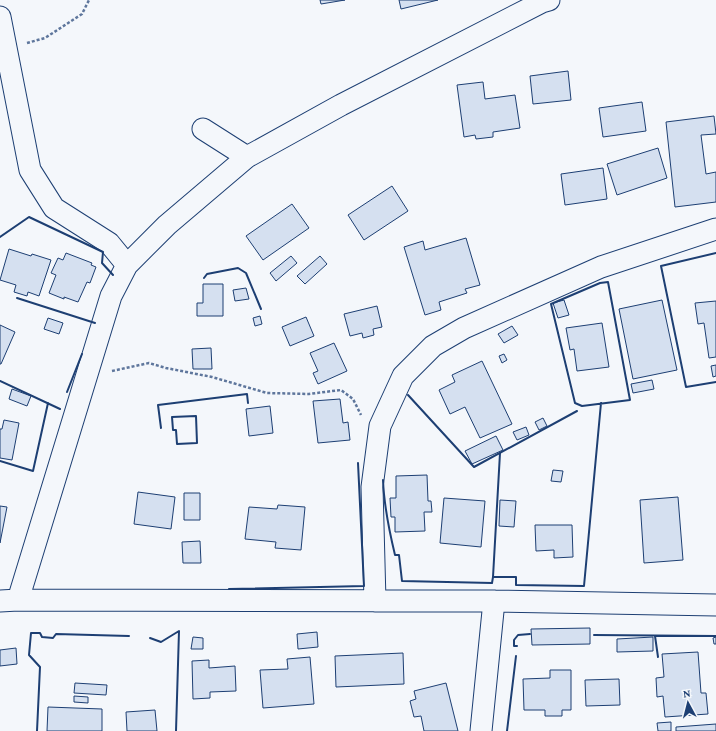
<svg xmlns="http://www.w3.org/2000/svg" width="716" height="731" font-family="'Crimson Pro',serif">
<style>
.building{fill:#d5e0f0;stroke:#1d3f73}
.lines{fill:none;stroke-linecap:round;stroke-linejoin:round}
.street-casing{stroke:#1d3f73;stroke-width:23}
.path{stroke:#5e769c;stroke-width:2.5;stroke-dasharray:3 2;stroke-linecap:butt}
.street{stroke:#f4f7fb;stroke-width:21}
.wall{stroke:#1d3f73;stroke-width:2}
</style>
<rect width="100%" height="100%" fill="#f4f7fb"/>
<path class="building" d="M320 0H345L321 4Z
M399 0H438L401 9Z
M568 71 571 100 533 104 530 76Z
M483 82 485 99 515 95 520 128 493 132V137L476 139 475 135 464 137 457 85Z
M642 102 646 131 603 137 599 108Z
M714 116 716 134 701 135 706 174 716 172V202L675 207 666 122Z
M658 148 667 178 617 195 607 164Z
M603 168 607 199 565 205 561 174Z
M392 186 408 211 364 240 348 215Z
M292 204 309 228 263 260 246 236Z
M466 238 480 285 465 289 467 293 439 302 441 310 425 315 404 247 423 241 425 250Z
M9 249 31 256 32 254 51 260 39 296 28 292 27 296 14 292 16 285 0 280Z
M66 253 92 263 91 265 96 267 90 283 87 282 78 302 64 297V299L49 293 56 275 51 273 58 258 63 260Z
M291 256 297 263 276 281 270 273Z
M320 256 327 264 305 284 297 276Z
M203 284H223V316H197V303H203Z
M246 288 249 299 235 301 233 290Z
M564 300 569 315 558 318 553 303Z
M662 300 677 370 633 379 619 309Z
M716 301V357L709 358 704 323 698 324 695 303Z
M377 306 382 327 373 329 374 335 363 338 362 333 350 336 344 314Z
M260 316 262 324 255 326 253 318Z
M306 317 314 336 290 346 282 327Z
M48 318 63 323 59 334 44 329Z
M602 323 609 367 577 371 574 349 570 350 566 328Z
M0 325 15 332 1 364H0Z
M512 326 518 335 504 343 498 334Z
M334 343 347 371 318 384 313 373 318 371 310 353Z
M211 348 212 369H193L192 349Z
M504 354 507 360 502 363 499 356Z
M482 361 512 424 480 438 465 407 450 414 439 390 455 382 452 375Z
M716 365V376L713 377 711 366Z
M652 380 654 389 633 393 631 384Z
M12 389 31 396 27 406 9 399Z
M340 399 343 423 348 422 350 440 318 443 313 401Z
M270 406 273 433 249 436 246 409Z
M543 418 547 426 539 430 535 422Z
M4 420 19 423 12 460 0 458V429H2Z
M526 427 529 435 517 440 513 432Z
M496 436 503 450 472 464 465 451Z
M553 470 563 471 561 482 551 481Z
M427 475 428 501H431L432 512H424L425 531 395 532V517H391L390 498H396V476Z
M138 492 175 497 171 529 134 524Z
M184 493H200V520H184Z
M678 497 683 560 644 563 640 500Z
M444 498 485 501 481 547 440 543Z
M500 500 516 501 514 527 499 526Z
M278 505 305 507 301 550 275 548 276 542 245 539 249 507 277 509Z
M0 506 7 507 0 543Z
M535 525H572L573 557 554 558V550L536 551Z
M200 541 201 563H183L182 542Z
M590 628V644L532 645 531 629Z
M317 632 318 647 298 649 297 634Z
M193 637 203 638V649H191Z
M653 637V651L617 652V639Z
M716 637V644H714L713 638Z
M16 648 17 664 0 666V650Z
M698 652 701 693H706L708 714 665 717 663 696 657 697 656 678 664 677 662 654Z
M403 653 404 684 336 687 335 656Z
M310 657 314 704 263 708 260 670 288 669 287 659Z
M209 660V668L235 666 236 691 210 692V698L193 699 192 661Z
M550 670H571V710H562V716H545V710H524L523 679 550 678Z
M619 679 620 705 586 706 585 680Z
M75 683 107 685 106 695 74 693Z
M446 683 458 731H424L421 716 414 717 410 701 416 699 414 691Z
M74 696 88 697V703L74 702Z
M48 707 102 709V731H47Z
M155 710 157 731H127L126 712Z
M671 722V731H658L657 723Z
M716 724V731H676V727Z"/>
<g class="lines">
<g class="street-casing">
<path id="street" d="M0 17 30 170 54 208 109 243 127 265
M203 129 247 157
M18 600 111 296 127 265 167 225 247 157 341 105 542 2 549 0
M0 601 18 600 494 601 716 605
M375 601 372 487 380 426 403 376 433 346 464 328 601 267 716 229
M481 731 494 601"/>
</g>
<path class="path" d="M27 43 45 38 82 14 89 0
M112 371 149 363 166 368 212 377 267 393 309 394 341 390 353 399 361 415"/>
<use href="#street" class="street"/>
<path class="wall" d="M0 237 29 217 103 252 102 263 113 275
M716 253 661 266 686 387 716 382
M204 278 207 274 238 268 246 273 261 309
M608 282 630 400 582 406 575 403 551 304 600 283Z
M17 298 95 323
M0 381 60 409
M67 392 82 354
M408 395 474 467 577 411
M196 416 197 443 177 444 176 430H173L172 417Z
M161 428 158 405 247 394 248 403
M500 453 493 577H516V585L584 586 601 403
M0 461 33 471 48 403
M383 480C384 506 389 530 395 555H399L402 581 492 583 493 577
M229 589 364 586 358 463
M594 635 716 636
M655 636 658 657
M150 638 161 642 179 631 176 731
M517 646H514V640L518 635 530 634
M37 731 40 667 29 655 31 633H40L42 637 53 638 56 634 129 636
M507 731 516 656"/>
</g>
<g transform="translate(688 703) rotate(353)" stroke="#f4f7fb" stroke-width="3" paint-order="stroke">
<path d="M0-3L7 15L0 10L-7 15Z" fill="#1d3f73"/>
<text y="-6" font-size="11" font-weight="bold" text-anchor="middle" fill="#1d3f73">N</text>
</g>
</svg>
